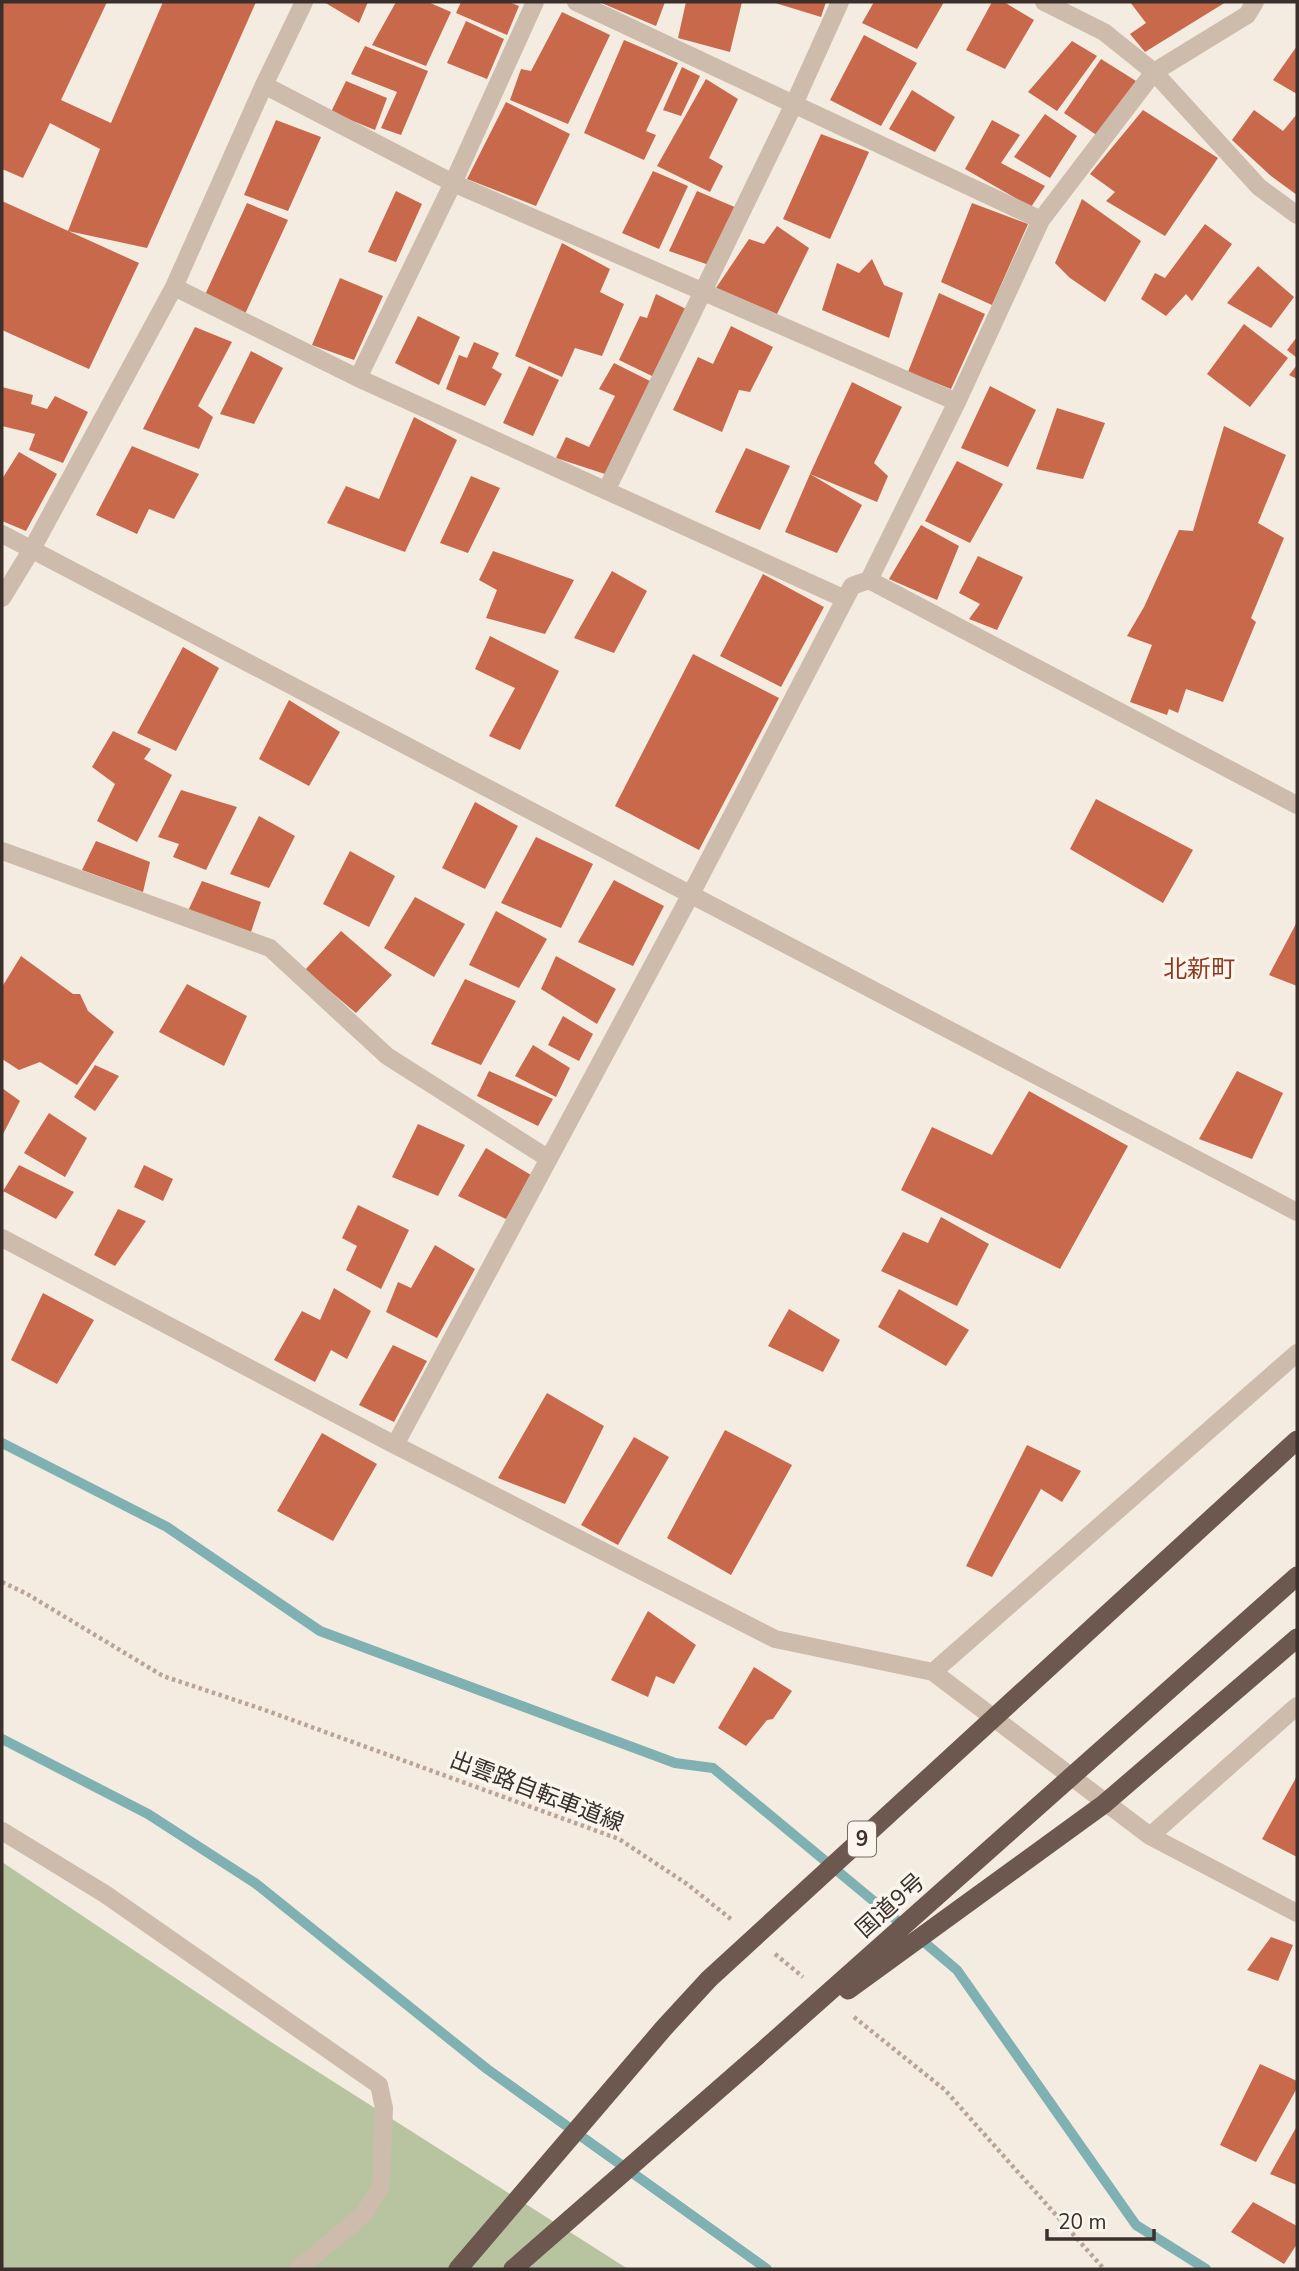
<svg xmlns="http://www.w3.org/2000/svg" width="1299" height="2271" font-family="'Nunito Sans','Noto Sans JP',sans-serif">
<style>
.green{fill:#b8c4a0}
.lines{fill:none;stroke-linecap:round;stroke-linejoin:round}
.stream{stroke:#7fb0b2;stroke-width:10}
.building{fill:#c8694b}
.path{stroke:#b9a596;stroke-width:4.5;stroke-dasharray:3.5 3.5;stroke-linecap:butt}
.minor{stroke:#cdbbac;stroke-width:18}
.trunk{stroke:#6c584f;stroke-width:19}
.trunk-bridge{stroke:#6c584f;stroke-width:19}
.labels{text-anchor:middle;stroke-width:7;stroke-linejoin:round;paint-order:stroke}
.shield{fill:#fbf5ee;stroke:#756b66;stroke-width:2}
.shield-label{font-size:21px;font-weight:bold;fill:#3b302b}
.street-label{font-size:23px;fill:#3b302b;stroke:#fbf5ee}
.neighbourhood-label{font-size:24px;fill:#8c3b22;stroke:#fbf5ee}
</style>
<rect width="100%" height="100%" fill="#f4ebe1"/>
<path class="green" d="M2 1862 271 2042 628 2269H2Z"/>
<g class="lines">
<path class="stream" d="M2 1443 167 1527 320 1631 675 1763 713 1768 905 1927
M2 1739 148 1814 255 1883 487 2069 767 2269
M918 1937 957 1970 1136 2225 1206 2269"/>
</g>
<path class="building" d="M2 2H107L61 100 111 123 163 2H256L147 248 68 231 100 149 50 123 23 178 2 169Z
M324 2H368L359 23Z
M396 2H428L451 12 426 66 372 45Z
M461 2H509L519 6 507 35 456 13Z
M599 2H665L656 26Z
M686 2H742L730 52 678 38Z
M772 2H826L821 17Z
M874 2H944L917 49 862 23Z
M992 2H1004L1034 20 1005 69 966 50Z
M1130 2H1226L1145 52 1130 34 1146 23Z
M562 12 610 35 568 124 510 100 521 69 531 71Z
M466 21 504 39 487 79 447 63Z
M864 35 917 63 881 126 830 100Z
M624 40 678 63 646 131 656 135 644 160 584 133Z
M1072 41 1097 56 1057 111 1028 92Z
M365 46 428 71 401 135 381 128 397 92 351 74Z
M1297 46V94L1273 80Z
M1101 59 1136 81 1098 136 1064 113Z
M682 67 700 76 681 116 663 110Z
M706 79 738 99 709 158 723 166 710 192 657 166Z
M346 81 387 98 375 130 331 112Z
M912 90 955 117 935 152 889 129Z
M506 102 570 134 536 206 467 179Z
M1143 110 1218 158 1165 236 1106 201 1115 192 1090 174Z
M1254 110 1283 131 1297 114V195L1271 176 1232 140Z
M1045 114 1077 136 1050 178 1014 157Z
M276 120 321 137 288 211 244 195Z
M992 120 1020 135 1001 163 1045 186 1031 207 965 169Z
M821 134 869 152 830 239 783 219Z
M653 171 688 186 659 249 622 233Z
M396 191 422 204 396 262 368 252Z
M697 191 737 208 709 265 669 251Z
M1082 199 1141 241 1105 302 1070 278 1055 263Z
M2 201 139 263 89 369 2 330Z
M247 203 288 220 245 314 204 297Z
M972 203 1028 224 992 305 941 282Z
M1205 224 1232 244 1192 301 1186 294 1166 316 1141 299 1155 273 1165 278Z
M777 226 809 248 777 314 716 288 749 239 764 244Z
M562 243 610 269 600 292 624 304 602 356 575 348 562 377 515 356Z
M872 259 884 285 903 293 889 338 822 310 837 263 859 273Z
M1258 266 1294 297 1271 328 1227 303Z
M340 278 383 296 354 360 312 345Z
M939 293 985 314 951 389 908 372Z
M656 294 688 310 654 377 619 360 640 316 647 318Z
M418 316 460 337 439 385 395 363Z
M1244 324 1288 358 1250 407 1207 374Z
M731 326 773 347 750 392 739 390 722 432 673 410 698 357 713 364Z
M195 327 232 342 198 406 213 417 199 449 143 429Z
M1297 337V358L1287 350Z
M474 342 499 353 492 368 502 374 485 406 446 389 459 355 467 358Z
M251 351 283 368 254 424 220 414Z
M614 363 652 382 605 474 556 458 566 437 589 447 615 396 599 389Z
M1297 365V379L1289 375Z
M529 366 559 380 533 436 503 423Z
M852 382 902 407 874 463 888 476 877 502 810 474Z
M990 386 1036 410 1008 467 961 448Z
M2 387 33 395 31 404 47 409 55 396 88 412 63 463 29 450 35 434 2 426Z
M1057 408 1105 423 1083 479 1036 469Z
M414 417 457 440 405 552 327 523 346 486 379 499Z
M1224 426 1286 455 1258 523 1284 538 1251 618 1256 622 1223 702 1186 689 1178 713 1169 709 1167 715 1130 702 1152 645 1127 636 1144 607 1179 530 1193 531Z
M132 446 199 474 174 519 149 509 137 534 96 515Z
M746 448 790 466 760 530 715 512Z
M19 452 57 474 26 531 2 521V479Z
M957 461 1003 484 970 543 925 521Z
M810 474 862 505 837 553 785 532Z
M471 476 500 488 468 553 440 543Z
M921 525 959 546 937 600 889 579Z
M493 551 574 580 545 634 486 618 497 590 479 580Z
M978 556 1023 577 997 630 969 619 980 604 959 593Z
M612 571 647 591 614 653 574 638Z
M763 574 824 607 781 687 720 656Z
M490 636 559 671 520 750 489 736 515 688 475 669Z
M183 647 219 668 176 751 137 733Z
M693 654 779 698 699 850 615 806Z
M289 700 340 732 309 786 259 759Z
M113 731 151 749 144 759 172 775 137 842 97 821 115 784 92 767Z
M181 790 237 807 206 870 173 857 179 844 158 837Z
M1096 799 1193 850 1163 903 1070 849Z
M475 802 518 826 485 889 442 868Z
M259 816 295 836 269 888 230 874Z
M536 837 593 864 561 928 501 903Z
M96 841 150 862 143 892 82 870Z
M350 851 395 876 369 927 323 904Z
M614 880 664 906 633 966 578 942Z
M202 881 261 902 251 932 188 911Z
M415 897 465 924 434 977 384 948Z
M496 911 547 939 519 988 469 965Z
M1297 922V986L1269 975Z
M341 931 392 975 356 1013 305 970Z
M21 956 73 994H80L88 1011 114 1032 77 1085 40 1062 19 1070 2 1059V987Z
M556 956 616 989 597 1024 541 989Z
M465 979 516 1001 481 1065 431 1044Z
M187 984 247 1016 224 1066 159 1032Z
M563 1016 593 1034 579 1061 548 1045Z
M533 1045 570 1068 556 1097 515 1076Z
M95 1065 119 1076 95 1111 74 1097Z
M489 1071 553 1099 538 1126 477 1096Z
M1237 1071 1283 1093 1252 1159 1199 1139Z
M2 1088 20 1101 2 1136Z
M1029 1091 1128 1146 1060 1269 901 1190 932 1127 992 1155Z
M49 1113 87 1138 65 1177 24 1153Z
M418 1124 465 1145 438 1196 392 1177Z
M486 1148 531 1175 506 1219 458 1196Z
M19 1165 74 1192 56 1219 3 1191Z
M144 1165 173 1179 163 1201 134 1187Z
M358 1205 409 1230 381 1289 346 1270 357 1246 342 1238Z
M118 1209 146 1221 115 1266 94 1255Z
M941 1217 989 1244 957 1306 881 1271 903 1232 928 1243Z
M435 1245 475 1269 437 1338 386 1312 398 1282 411 1288Z
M334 1288 371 1311 347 1359 331 1350 315 1382 274 1360 302 1311 320 1320Z
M899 1289 969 1330 946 1366 878 1327Z
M43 1293 94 1320 57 1384 11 1360Z
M789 1309 840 1340 823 1372 768 1346Z
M393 1345 427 1361 394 1422 359 1405Z
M547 1393 604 1426 565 1504 498 1478Z
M725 1430 792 1465 731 1575 667 1538Z
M322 1433 377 1464 333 1541 277 1511Z
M634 1437 669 1457 618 1545 581 1525Z
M1027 1445 1081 1471 1062 1502 1041 1489 992 1577 966 1566Z
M648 1611 696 1645 674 1684 656 1676 648 1697 611 1680Z
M754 1667 792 1691 773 1719 767 1720 746 1746 718 1728Z
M1297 1776V1857L1262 1839Z
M1271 1937 1293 1945 1278 1981 1247 1970Z
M1260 2064 1297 2081V2088L1256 2162 1220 2145Z
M1297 2126V2185L1270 2174Z
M1253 2202 1297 2226V2244L1284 2264 1231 2232Z"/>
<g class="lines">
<path class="path" d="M2 1582 27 1594 163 1676 262 1709 619 1839 687 1884 732 1920
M775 1954 803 1977
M854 2017 945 2090 1104 2269"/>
<path class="minor" d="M576 2 1041 220
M1044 2 1104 32 1154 72 1259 187 1297 215
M264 85 453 183 957 402
M174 287 358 378 845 599
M358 378 453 183 535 2
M607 489 794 104 840 2
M2 534 1297 1212
M869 580 1297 805
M2 598 32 549 174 287 264 85 304 2
M2 851 270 948 387 1056 549 1159
M2 1238 395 1445 775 1639 933 1672 1150 1836 1297 1913
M395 1445 691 894 852 586 869 580 957 402 1041 220 1154 72 1247 15 1255 2
M933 1672 1297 1353
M2 1831 105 1894 379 2085 384 2108 381 2187 364 2214 298 2269
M1150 1836 1297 1706"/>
<path class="trunk" d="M513 2269 757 2056"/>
<path class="trunk-bridge" d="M848 1990 1104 1804 1297 1638
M757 2056 1297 1576
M458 2269 663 2029 709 1979 1297 1440"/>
</g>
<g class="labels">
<rect class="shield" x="848" y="1821.5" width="28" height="35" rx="5"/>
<g class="shield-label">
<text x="862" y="1846">9</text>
</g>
<g class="street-label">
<text transform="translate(537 1791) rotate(21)" y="8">出雲路自転車道線</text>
<text transform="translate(890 1905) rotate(-42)" y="8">国道9号</text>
</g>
<g class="neighbourhood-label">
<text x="1199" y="977">北新町</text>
</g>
</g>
<rect width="1299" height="2271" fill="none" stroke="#3b302b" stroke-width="7"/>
<path d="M1047 2229v10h107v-10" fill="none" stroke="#3b302b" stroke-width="3.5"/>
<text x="1058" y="2229" font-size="21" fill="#3b302b" stroke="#fbf5ee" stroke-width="5" paint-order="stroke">20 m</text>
</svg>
